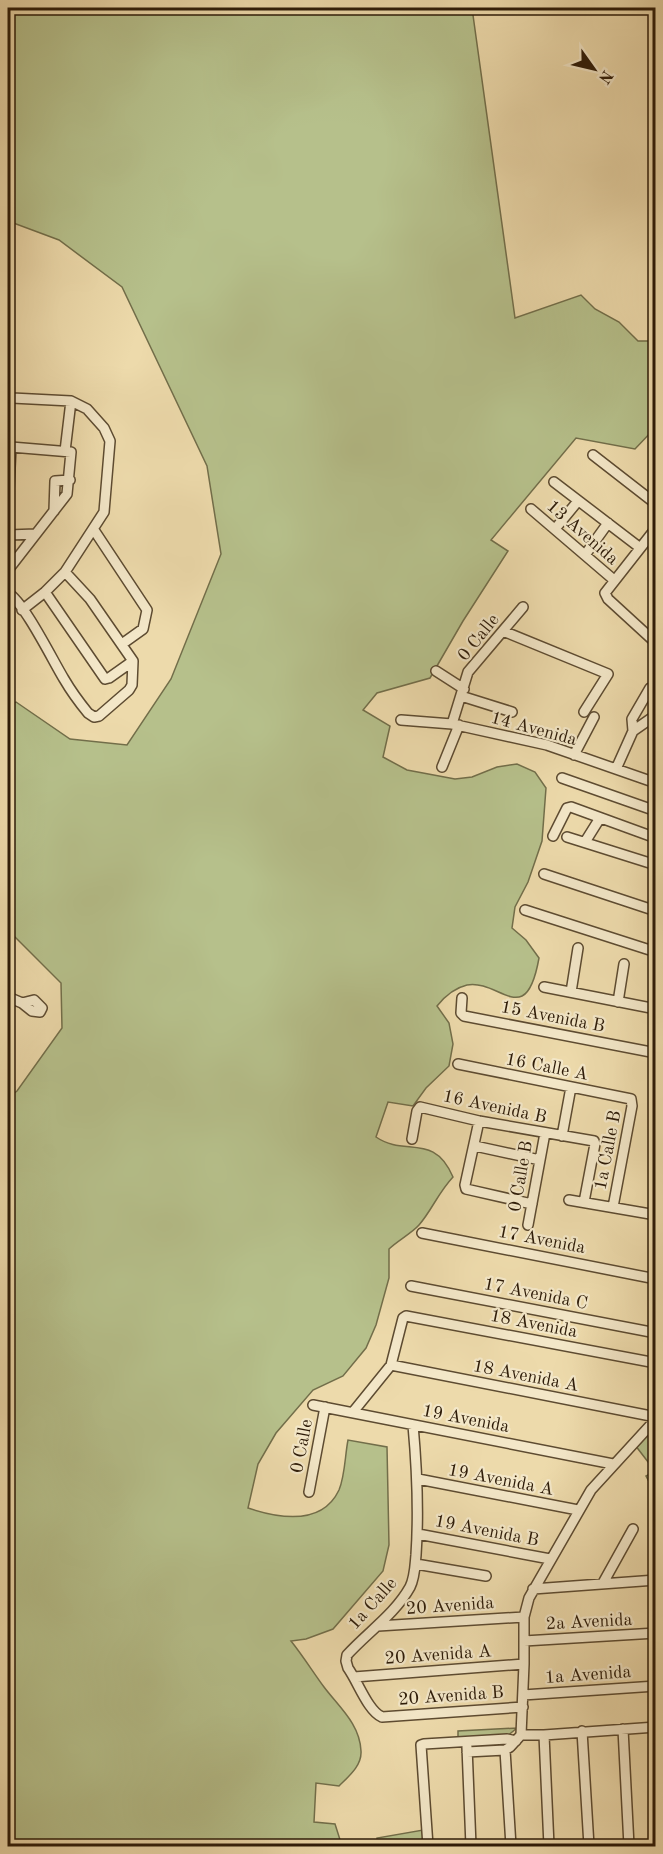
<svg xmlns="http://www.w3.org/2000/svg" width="663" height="1854" font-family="'Old Standard TT',serif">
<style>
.green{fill:#b6c08b;stroke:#726e4a;stroke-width:1.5}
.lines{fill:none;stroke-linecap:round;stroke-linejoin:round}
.minor-casing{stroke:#5d4b31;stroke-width:12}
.minor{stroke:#f3e7c8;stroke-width:9}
.labels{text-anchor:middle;stroke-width:4.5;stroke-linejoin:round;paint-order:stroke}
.street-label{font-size:18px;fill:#2d1b08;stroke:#f3e7c8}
</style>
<rect width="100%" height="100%" fill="#eddaab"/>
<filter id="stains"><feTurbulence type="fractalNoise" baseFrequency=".00333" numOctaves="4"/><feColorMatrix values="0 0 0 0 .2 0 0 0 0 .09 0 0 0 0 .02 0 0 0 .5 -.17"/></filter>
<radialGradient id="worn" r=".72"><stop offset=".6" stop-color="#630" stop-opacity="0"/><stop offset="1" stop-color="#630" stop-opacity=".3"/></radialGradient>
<path class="green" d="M8 8H472L515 318 581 295 595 309 619 322 638 341H655V428L635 449 576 438 491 540 508 551 463 621 430 678 377 693 363 710 390 726 383 757 407 770 455 779 472 777 497 767 517 764 535 772 546 788 542 841 528 882 515 907 512 928 526 940 539 958C526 1031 500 979 467 985 454 988 445 996 437 1006L449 1023 453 1044 449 1066 426 1088 413 1106 388 1102 376 1137C405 1157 434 1132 453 1177 438 1193 432 1210 419 1225 412 1233 397 1241 389 1249V1278L376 1325 366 1348 343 1376 313 1390 276 1433 258 1464 248 1508C278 1518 322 1526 339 1490 345 1476 345 1455 348 1440L387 1447 389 1545 383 1571 333 1629 306 1639 291 1641C303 1656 313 1672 324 1687 339 1707 360 1724 361 1751 362 1766 348 1777 339 1786L316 1783 314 1822 335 1824 342 1846H8V1098L17 1091 62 1028 61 983 8 930V706L16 702 70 739 127 745 171 679 221 554 207 466 122 287 59 240 8 221Z
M655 1425V1493L646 1476 655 1471 635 1445Z
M517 1728 506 1737 458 1740V1731Z
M423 1830 426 1846H378L377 1838Z"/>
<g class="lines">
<g class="minor-casing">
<path id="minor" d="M8 396 12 398 71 401 87 409 104 428 110 441 104 512 65 572
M65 451 71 401
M593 455 656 504
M554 482 639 547
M8 509 11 447 71 452 67 494 8 570
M531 509 614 580
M54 511 55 481 70 480
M656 528 605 593 608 599 656 643
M555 529 578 501
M94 530 147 610 143 629 122 644
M8 535 36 534
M585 555 608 523
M45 592 105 679 109 678 133 661
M8 593C24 602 53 661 64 679 71 691 79 702 88 713L94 717 99 716 129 690 132 685 133 661 90 599 65 572 45 592 22 610
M503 631 608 674 584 712
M436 671 464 689
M461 696 512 712
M401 720 452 724 547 745 656 783
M452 724 468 672 523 607
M633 731 632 719 650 688
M574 755 594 717
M442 767 459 725
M616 769 633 731 656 715
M562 778 656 811
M553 836 567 808 571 807 656 838
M567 837 656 865
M585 842 600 818
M544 874 656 911
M525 910 656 952
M544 987 656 1009
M571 992 578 948
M8 997 22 1003 32 1011 40 1012 42 1008 34 1000 22 1003
M462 998 461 1013 464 1016 656 1053
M618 1002 624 964
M458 1064 631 1099 632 1106 613 1207
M479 1121 465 1185 466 1189 532 1204
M562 1136 571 1087
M412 1139 417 1111 420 1107 479 1121 594 1141 595 1144 584 1202
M475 1146 540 1160
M569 1200 656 1215
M528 1225 545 1133
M422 1233 656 1279
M411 1286 656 1333
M391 1365 656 1417
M313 1405 613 1464
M353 1412 391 1365 403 1318 406 1316 656 1363
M413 1425C417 1469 419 1511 416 1555 415 1565 415 1577 410 1587 395 1614 368 1632 347 1655L346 1661 348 1668C358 1682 368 1711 382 1717L523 1707
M418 1479 578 1510
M309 1492 325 1407
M418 1534 550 1559
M416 1564 486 1576
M603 1583 633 1529
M533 1589 656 1580
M378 1626 524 1617
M524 1641 656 1633
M354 1677 524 1664
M523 1695 656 1686
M623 1729 629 1846
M582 1731 589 1846
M521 1735H544L656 1727
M544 1735 549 1846
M467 1747 471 1846
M505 1750 511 1846
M467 1752 505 1750 510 1747 521 1735 524 1664V1617L529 1598 591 1490 656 1419
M428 1846 421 1745 424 1744 507 1739 516 1741"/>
</g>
<use href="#minor" class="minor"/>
</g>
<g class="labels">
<g class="street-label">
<text transform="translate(583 532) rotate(41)" y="6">13 Avenida</text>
<text transform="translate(478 637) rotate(-51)" y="6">0 Calle</text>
<text transform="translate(534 728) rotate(15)" y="6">14 Avenida</text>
<text transform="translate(553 1016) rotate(11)" y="6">15 Avenida B</text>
<text transform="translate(547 1066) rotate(11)" y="6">16 Calle A</text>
<text transform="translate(495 1106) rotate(12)" y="6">16 Avenida B</text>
<text transform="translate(607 1150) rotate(-79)" y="6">1a Calle B</text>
<text transform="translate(520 1176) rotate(-80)" y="6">0 Calle B</text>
<text transform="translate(542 1239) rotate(11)" y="6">17 Avenida</text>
<text transform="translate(536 1293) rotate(11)" y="6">17 Avenida C</text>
<text transform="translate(534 1323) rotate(11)" y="6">18 Avenida</text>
<text transform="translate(526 1375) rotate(11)" y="6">18 Avenida A</text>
<text transform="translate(466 1418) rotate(11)" y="6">19 Avenida</text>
<text transform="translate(301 1446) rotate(-79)" y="6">0 Calle</text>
<text transform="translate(501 1479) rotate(11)" y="6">19 Avenida A</text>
<text transform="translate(487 1530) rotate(11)" y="6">19 Avenida B</text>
<text transform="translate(372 1603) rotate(-48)" y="6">1a Calle</text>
<text transform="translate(450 1605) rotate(-4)" y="6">20 Avenida</text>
<text transform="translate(589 1621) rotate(-3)" y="6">2a Avenida</text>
<text transform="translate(438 1654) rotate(-4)" y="6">20 Avenida A</text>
<text transform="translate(588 1674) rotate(-4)" y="6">1a Avenida</text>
<text transform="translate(451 1695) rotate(-4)" y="6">20 Avenida B</text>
</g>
</g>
<rect width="663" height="1854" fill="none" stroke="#eddaab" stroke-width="30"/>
<rect x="9" y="9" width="645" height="1836" fill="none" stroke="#2d1b08" stroke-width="3"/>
<rect x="15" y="15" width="633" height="1824" fill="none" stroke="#2d1b08" stroke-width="1.5"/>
<g transform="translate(594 69) rotate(124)" stroke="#f3e7c8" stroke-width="4.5" paint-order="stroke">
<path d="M0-4.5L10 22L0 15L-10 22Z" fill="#2d1b08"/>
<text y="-9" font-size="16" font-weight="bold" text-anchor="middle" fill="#2d1b08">N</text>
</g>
<rect width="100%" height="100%" filter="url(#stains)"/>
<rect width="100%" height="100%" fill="url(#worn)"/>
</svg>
